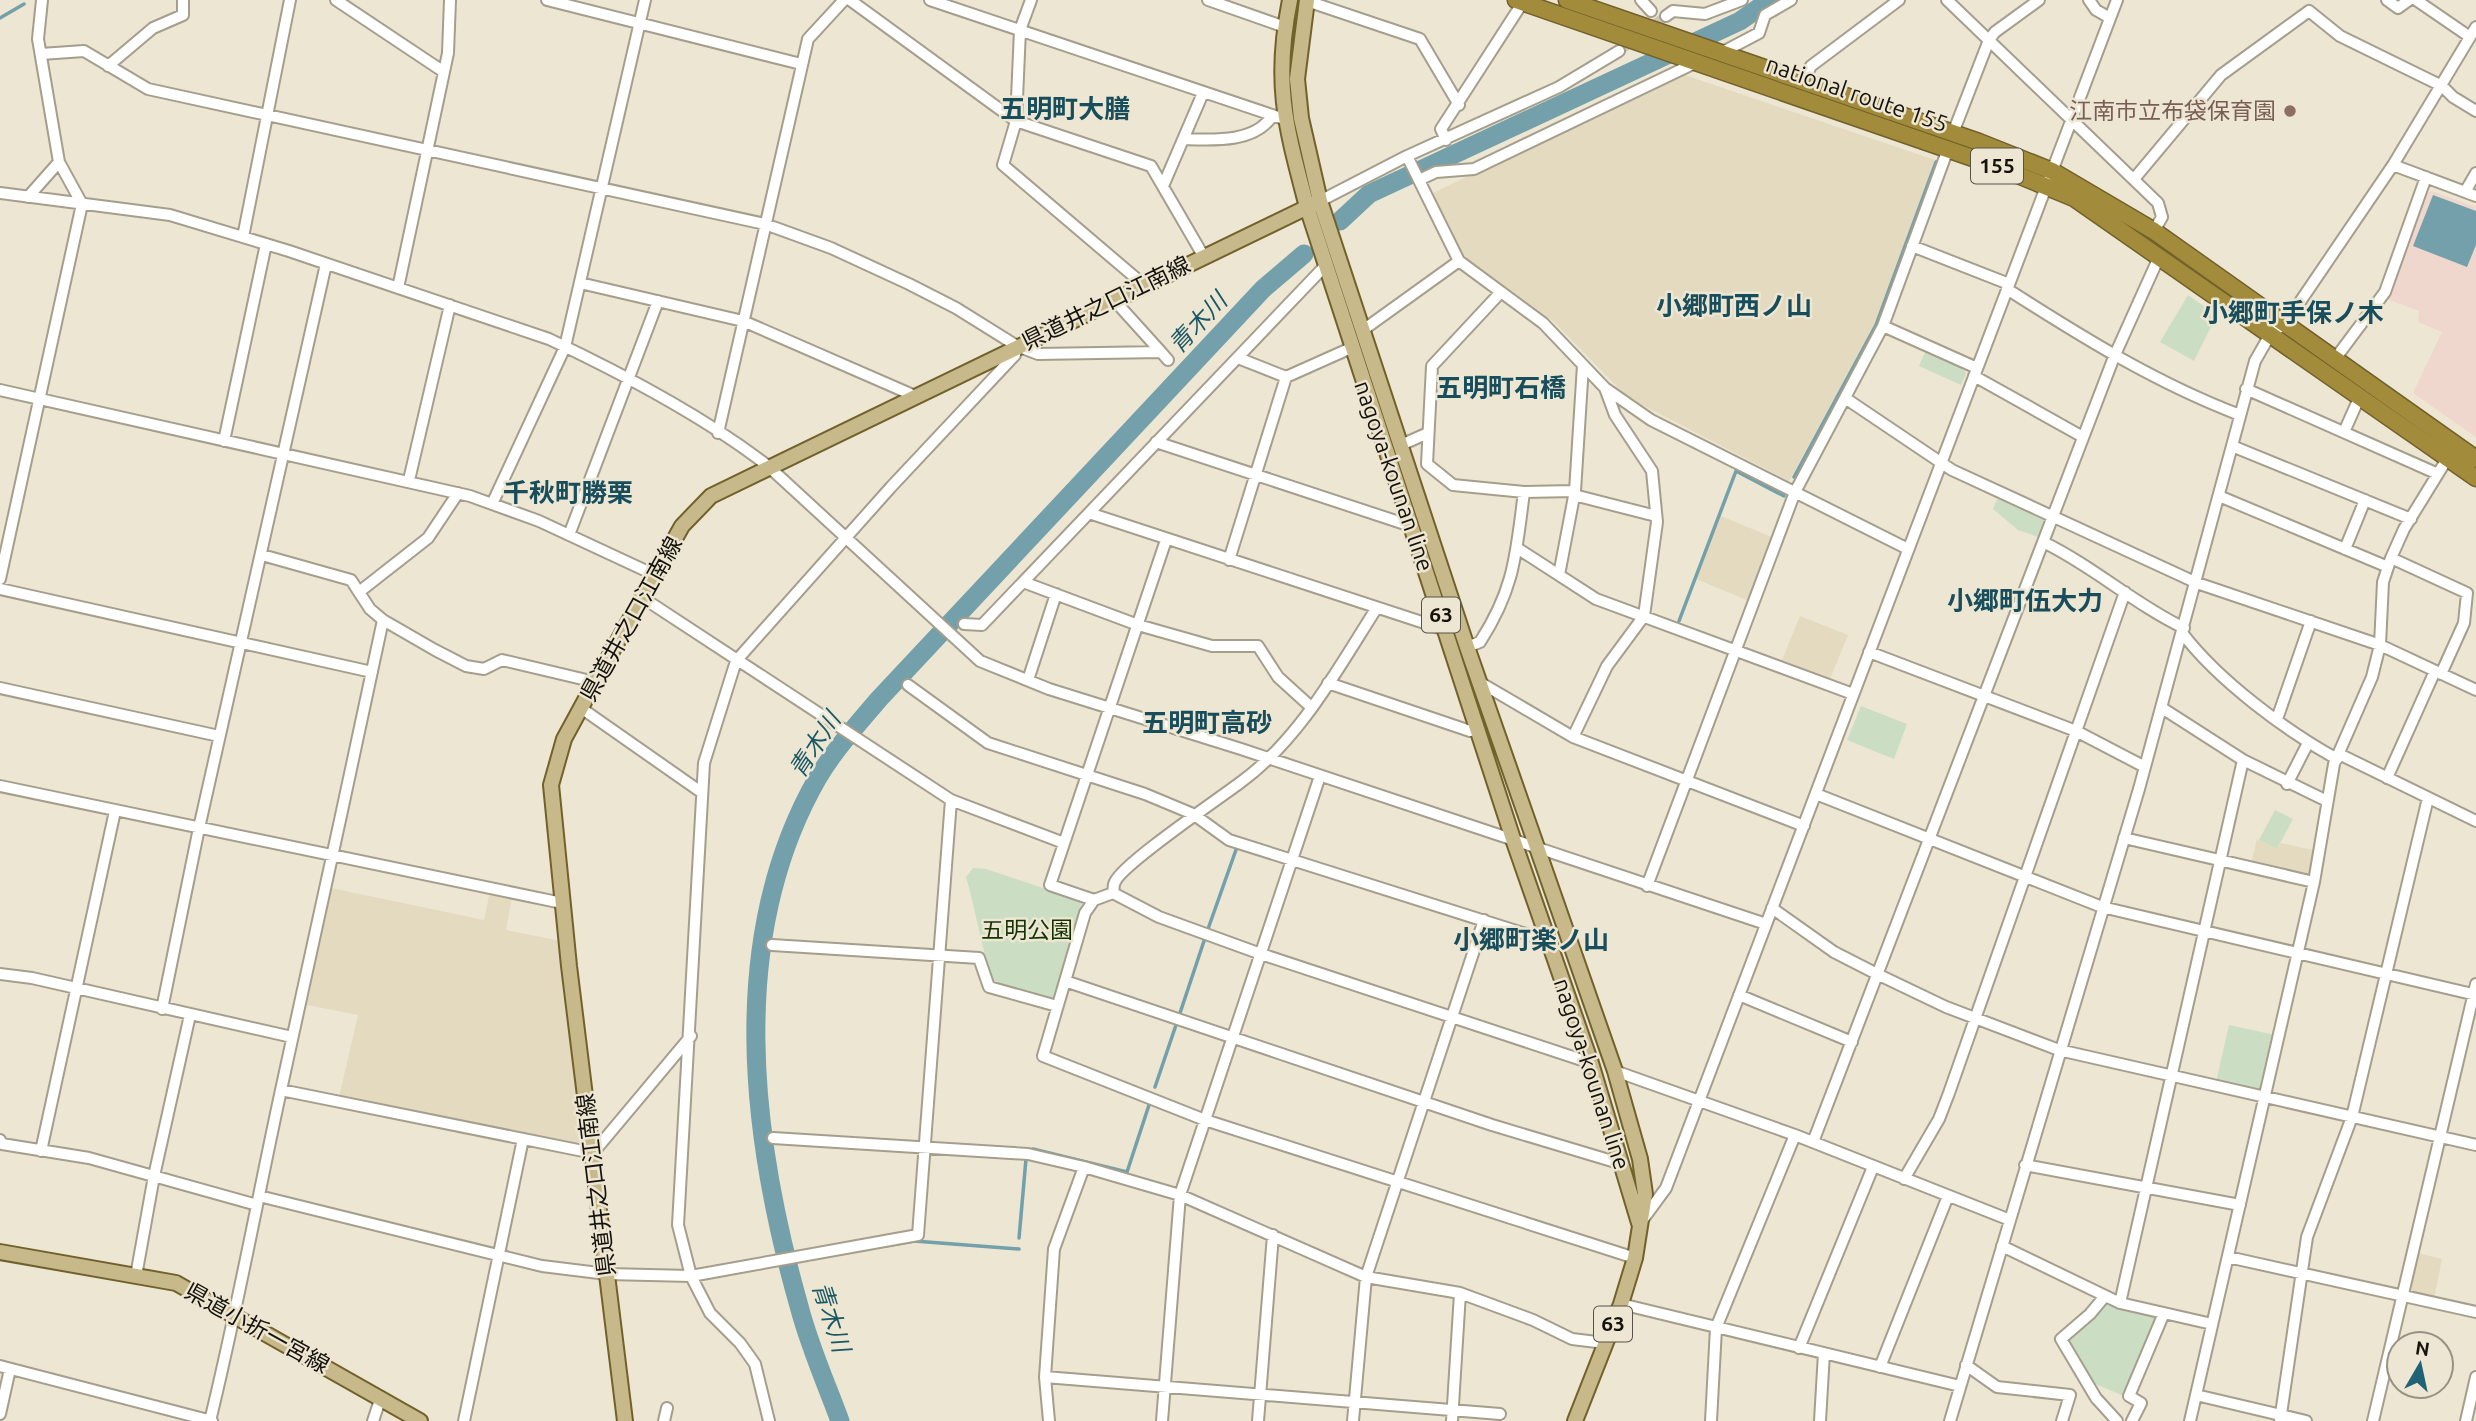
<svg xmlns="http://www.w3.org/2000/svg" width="2476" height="1421" font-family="Ubuntu,'Noto Sans JP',sans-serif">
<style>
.built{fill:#e4dac0}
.education{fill:#efd7cd}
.green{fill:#cbdec3}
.water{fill:#73a0aa}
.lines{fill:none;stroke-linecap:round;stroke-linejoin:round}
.stream{stroke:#73a0aa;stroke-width:3.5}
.river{stroke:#73a0aa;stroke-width:19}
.minor-tunnel{stroke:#cdc6b5;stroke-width:10;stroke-dasharray:10 5;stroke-linecap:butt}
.minor-casing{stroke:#a59e8d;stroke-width:14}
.major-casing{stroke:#71612b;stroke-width:18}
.highway-casing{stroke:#71612b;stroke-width:19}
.minor{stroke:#fff;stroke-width:10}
.major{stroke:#c8b98a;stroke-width:14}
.highway{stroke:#a38b3c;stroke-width:16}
.education-dot{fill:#8d6e63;stroke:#ede6d3;stroke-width:2.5}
.labels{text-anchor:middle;stroke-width:5;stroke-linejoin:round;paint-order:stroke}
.shield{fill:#ede6d3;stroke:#565248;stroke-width:2}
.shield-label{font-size:21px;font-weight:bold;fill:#15130c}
.street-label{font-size:23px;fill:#15130c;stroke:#ede6d3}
.education-label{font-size:23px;fill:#785e54;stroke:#ede6d3;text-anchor:end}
.park-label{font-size:23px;fill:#143203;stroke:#ede6d3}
.water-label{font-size:24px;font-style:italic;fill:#195864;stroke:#ede6d3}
.quarter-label{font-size:26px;font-weight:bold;fill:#184d5c;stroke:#ede6d3}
</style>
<rect width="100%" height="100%" fill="#ede6d3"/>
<path class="built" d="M1679 73 1935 160 1875 325 1789 481 1627 397 1553 321 1463 256 1431 194Z
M1721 516 1774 538 1749 601 1696 579Z
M1800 616 1848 635 1830 679 1782 660Z
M2257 839 2277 849 2281 843 2317 851 2311 875 2308 877 2251 864Z
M331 888 484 920 490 892 512 897 506 930 561 941 586 1146 339 1097 358 1015 307 1005Z
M2418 1253 2442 1259 2434 1299 2412 1293 2409 1289Z"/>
<path class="education" d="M2432 191 2476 207V437L2413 393 2442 332 2418 322 2419 311 2384 298 2426 193Z"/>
<path class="green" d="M2188 295 2217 315 2194 361 2160 342Z
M1926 350 1961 366 1966 374 1961 385 1919 366Z
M1999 495 2047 517 2041 538 2018 530 1993 509Z
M1861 706 1907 724 1894 759 1847 740Z
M2275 810 2293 819 2277 849 2259 840Z
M973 868 986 869 1082 901 1054 999 993 981C981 947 976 911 966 877Z
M2229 1025 2275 1035 2262 1089 2258 1092 2216 1082Z
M2108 1303 2160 1316 2126 1397 2093 1383 2068 1342 2102 1304Z"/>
<path class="water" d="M2433 195 2476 211V245L2467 267 2413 246Z"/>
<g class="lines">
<path class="stream" d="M0 18 24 4
M1794 477 1876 325 1936 162
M1679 621 1736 471 1784 496
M1208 929 1237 847
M1179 1016 1204 941
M1155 1087 1176 1025
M1033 1149 1127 1172 1150 1102
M1019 1238 1026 1159
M885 1246 914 1241 1019 1249"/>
<path class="river" d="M1340 221 1369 194 1740 21 1770 0
M840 1421C826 1383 809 1345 799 1306 751 1137 726 939 817 779 834 750 857 725 879 699L1263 289 1304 254"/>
<path class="minor-tunnel" d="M1619 51 1666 16"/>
<g class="minor-casing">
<path id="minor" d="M336 0 444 72
M547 0 801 64
M850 0 1016 121 1151 166 1204 257
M930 0 1284 119
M1031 0 1020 30 1016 121 1003 165 1144 285
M1208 0 1285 27
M1641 0 1651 11
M1947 0 2158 203 2162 217 2154 231
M2089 0 2096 10 2110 18
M2387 0 2398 8 2409 0
M2416 0 2470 37
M1307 1 1420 39 1459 105
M1666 16 1673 11 1705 14 1742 0
M41 54 84 51 148 89 765 224 831 248 909 284 956 308 1017 346 1038 354 1161 352 1168 360
M1719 54 1759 33 1765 15 1791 0
M108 66 153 28 183 15V0
M1803 82 1811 66 1899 0
M1953 133 1989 40 1995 32 2039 0
M1184 139C1213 140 1255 143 1272 116
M1446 140 1441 129 1523 2
M1407 156 1459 261 1543 323 1605 388 1651 420 1908 549
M2393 165 2476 196
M2134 179 2221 75 2309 11 2340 36 2442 86 2453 97 2476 111
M1419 180 1436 172 1474 169 1697 62
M1163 186 1203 93
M2465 192 2476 173
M0 193 170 215 289 251 549 339C621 373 706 418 768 466L980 661 1049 689 1241 749 1766 924
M28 197 59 162
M1320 201 1407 156 1559 87 1619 51
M243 237 290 0
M1912 246 2009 284
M580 283 743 321 915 396
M398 288 448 53 450 0
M2007 289C2082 337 2156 383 2240 415
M1501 292 1432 366 1427 464 1453 485 1524 492 1575 491
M1114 300 1161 352
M1883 326 1977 368
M1363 330 1459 261
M1238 358 1286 377 1351 348
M2335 359 2385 292 2426 177
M1974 376 2083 437
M2246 389 2438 474
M0 390 470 496 539 521 655 575
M1845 398 1952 470 2197 583 2380 645 2476 690
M2344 432 2360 396
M718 433 808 39 844 0
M224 441 266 244
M1156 442 1411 526
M1401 445 1428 433
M2232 446 2411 519
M409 480 450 305
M1574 495 1656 516
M2219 496 2388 567
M492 504 565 347 645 0
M1089 513 1446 630
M569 535 658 301
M2043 542C2093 566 2134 604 2184 628
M1517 548 1596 599 1853 694
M2345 549 2365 500
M262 555 351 580 370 609 383 620 435 650 466 666 484 669 502 660 595 682
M2391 558 2467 593 2464 623 2441 674
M1229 560 1286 377
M1559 575 1575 491 1583 365
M0 579 82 204 59 162 38 39 42 0
M1023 582 1138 625 1212 646H1258L1278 677 1311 707
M0 589 372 672
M359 592 428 538 458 493
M1376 609C1337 670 1300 739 1241 782 1220 798 1122 864 1115 882 1113 885 1114 889 1113 893L1094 900 1085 913 1043 1056 1205 1120 1635 1258
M964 624 982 625 1326 265
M2183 634C2218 680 2286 731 2337 759
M1467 647 1480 642C1515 588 1516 553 1524 492
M1869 652 2076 731 2145 767
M1028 680 1056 594
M1328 683 1470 731 1478 728
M1481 683 1573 737 1804 826
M908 685 988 743 1145 794 1193 814 1229 840 1548 941
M0 688 219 736
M581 708 701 792
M2162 708 2243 760 2327 801
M2277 719 2311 621
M1573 737 1607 666 1644 616 1657 522 1652 471 1615 415 1605 388
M2339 754 2476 821
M2387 778 2435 671
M2287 784 2308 743
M0 786 562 903
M1816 794 2102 907 2476 995
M951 800 1064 843
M2124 838 2314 882
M1647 886 1795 492 1883 326 1948 149
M1113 893 1159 917 1261 954 1591 1063
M1094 900 1050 885 1166 540
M1772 908 1834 952 1877 974 1946 1007 2059 1050 2476 1145
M772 945 979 958 989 987 1057 1006
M0 974 32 978 292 1037
M1065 981 1492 1125 1622 1164
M1739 995 1852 1042
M162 1009 199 828 326 264
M1615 1071 1795 1135 2010 1220
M281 1090 593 1153 691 1036
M773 1138 1028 1154 1084 1167 1180 1195 1366 1277 1460 1293 1533 1320 1572 1339 1605 1343
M0 1140 2 1144 89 1158 257 1205
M1813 1142 2114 357 2159 257
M41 1151 115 811
M2025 1165 2240 1205
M1904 1179 1939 1119 1949 1093 2125 592
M259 1196 542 1266 607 1274 691 1276 918 1235 951 800 643 598
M1641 1222 1666 1188 2117 0
M2002 1246 2120 1303 2212 1324
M2228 1257 2476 1312
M136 1276 154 1176 190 1015
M2105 1296 2090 1314 2061 1339 2096 1398 2117 1421
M2120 1303 2243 760
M1621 1304 1960 1386
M1799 1348 1873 1167
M1966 1365 1997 1387 2070 1395 2062 1421
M0 1366 212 1421
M1880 1367 1948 1196
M1045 1377 1500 1414
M2196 1395 2306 1421
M0 1414 10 1369
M210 1421C237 1311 257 1201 281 1090 315 933 350 777 383 620
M373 1421 381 1397
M464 1421 523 1139
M664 1421 667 1408
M769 1421 755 1364 740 1343 710 1313 691 1276 678 1225 704 763 736 661 891 487 1015 355 1017 346
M1049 1421 1045 1377 1054 1249 1084 1167
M1162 1421 1180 1195 1320 776
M1258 1421 1273 1235
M1353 1421 1366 1277 1484 920
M1452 1421 1460 1293
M1711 1421 1716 1328 1795 1135
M1820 1421 1824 1353
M1950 1421 2139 789 2255 361 2271 333 2285 324 2393 165 2476 27
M2132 1421 2141 1403 2129 1396 2164 1313
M2190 1421 2314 882 2334 764 2372 677 2380 645 2383 582 2391 558 2404 529 2447 459
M2280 1421 2307 1237 2352 1117 2428 798
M2373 1421 2476 984
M2466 1421 2476 1377"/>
</g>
<g class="major-casing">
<path id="major" d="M1290 0C1273 84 1286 127 1307 207L1514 842 1591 1063 1639 1223
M1307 0 1297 79 1301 118 1320 201 1467 647 1615 1071 1640 1159 1645 1194 1635 1258 1621 1304 1575 1421
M0 1252 176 1283 420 1421
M625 1421 569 966 551 785 564 739 595 682 682 526 711 496 1320 201"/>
</g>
<g class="highway-casing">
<path id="highway" d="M1516 0 1996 166 2074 198 2476 478
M1567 0 1979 142 2052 171 2154 231 2476 459"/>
</g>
<use href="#minor" class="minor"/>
<use href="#major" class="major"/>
<use href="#highway" class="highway"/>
</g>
<circle class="education-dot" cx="2290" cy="111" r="7"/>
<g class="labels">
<g class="shield">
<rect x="1971" y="148.5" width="52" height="35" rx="5"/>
<rect x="1422" y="597.5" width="38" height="35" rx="5"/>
<rect x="1594" y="1306.5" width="38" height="35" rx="5"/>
</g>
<g class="shield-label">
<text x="1997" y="173">155</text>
<text x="1441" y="622">63</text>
<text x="1613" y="1331">63</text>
</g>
<g class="street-label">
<text transform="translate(1857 94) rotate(19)" y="8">national route 155</text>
<text transform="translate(1106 303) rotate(-26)" y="8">県道井之口江南線</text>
<text transform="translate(1394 476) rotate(71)" y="8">nagoya-kounan line</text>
<text transform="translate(631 619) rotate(-61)" y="8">県道井之口江南線</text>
<text transform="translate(1592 1074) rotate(72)" y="8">nagoya-kounan line</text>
<text transform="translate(596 1185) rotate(-97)" y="8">県道井之口江南線</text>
<text transform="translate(257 1328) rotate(29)" y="8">県道小折一宮線</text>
</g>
<g class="education-label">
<text x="2276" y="119">江南市立布袋保育園</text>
</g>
<g class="park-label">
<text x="1027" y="938">五明公園</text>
</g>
<g class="water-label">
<text transform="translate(1198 323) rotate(-47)" y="8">青木川</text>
<text transform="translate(815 745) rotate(-57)" y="8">青木川</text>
<text transform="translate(831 1317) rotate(72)" y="8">青木川</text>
</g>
<g class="quarter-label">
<text x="1065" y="118">五明町大膳</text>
<text x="1734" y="315">小郷町西ノ山</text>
<text x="2293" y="322">小郷町手保ノ木</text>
<text x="1501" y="397">五明町石橋</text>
<text x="568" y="502">千秋町勝栗</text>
<text x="2025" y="610">小郷町伍大力</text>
<text x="1207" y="732">五明町高砂</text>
<text x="1531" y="949">小郷町楽ノ山</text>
</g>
</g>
<g transform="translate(2420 1365) rotate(9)"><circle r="33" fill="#ede6d3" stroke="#979283" stroke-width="2"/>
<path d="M0-5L12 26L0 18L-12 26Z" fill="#206276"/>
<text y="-10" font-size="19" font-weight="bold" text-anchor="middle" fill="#15130c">N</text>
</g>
</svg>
